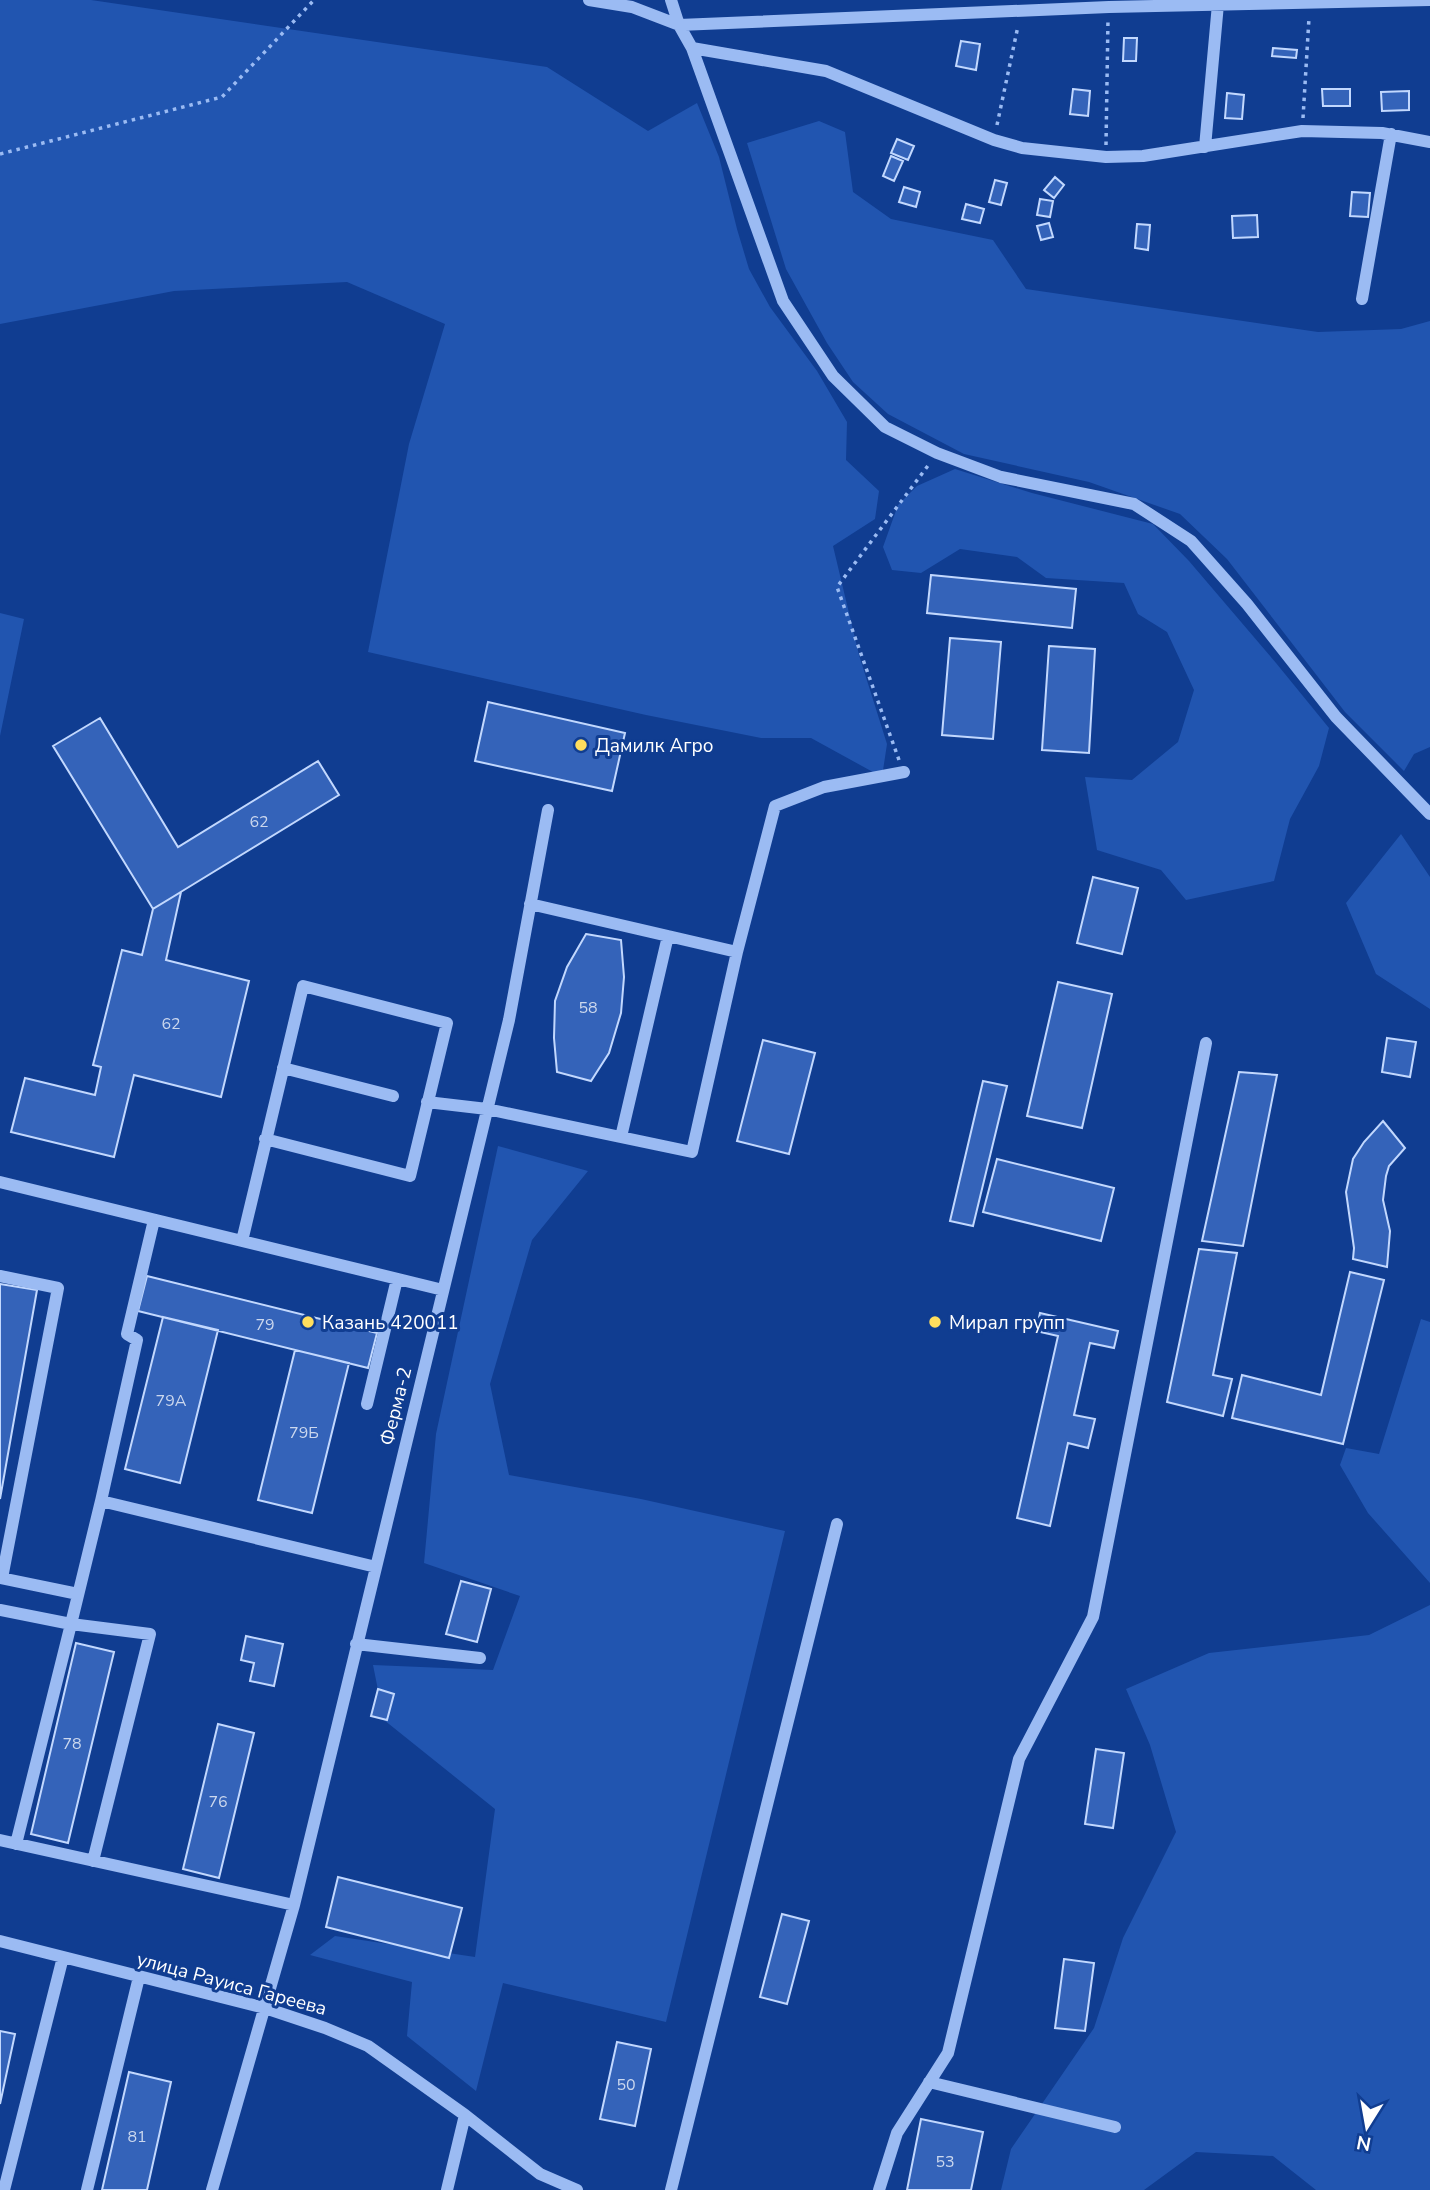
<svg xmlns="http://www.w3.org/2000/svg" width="1430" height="2190" font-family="'Nunito Sans',sans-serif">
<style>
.green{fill:#2155b0}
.building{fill:#3463b9;stroke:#c2d8fe;stroke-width:2}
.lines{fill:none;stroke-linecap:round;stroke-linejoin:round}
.path{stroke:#9bbbf3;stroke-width:3.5;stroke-dasharray:3.5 5;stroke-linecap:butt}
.minor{stroke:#9bbbf3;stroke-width:12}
.poi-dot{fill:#ffde5d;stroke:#103d91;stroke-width:2.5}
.labels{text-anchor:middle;stroke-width:6;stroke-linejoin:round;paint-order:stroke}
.number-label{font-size:16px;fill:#ccd8ee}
.poi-label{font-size:19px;fill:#fff;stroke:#103d91;text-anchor:start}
.street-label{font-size:19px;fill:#fff;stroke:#103d91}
</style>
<rect width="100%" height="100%" fill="#103d91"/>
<path class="green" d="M0 0H91L547 67 648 131 697 103 719 157 737 229 749 269 770 307 817 371 847 422 846 460 879 491 875 519 833 546 859 655 887 744 882 777 811 738H761L646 715 368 652 409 444 445 324 347 282 174 291 0 324Z
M819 121 845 132 853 192 891 219 993 240 1026 289 1318 332 1401 329 1430 321V747L1414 754 1404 771 1345 712 1227 559 1180 514 1089 482 964 454 888 414 853 382 827 343 786 269 747 143Z
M955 469 1032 493 1153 524 1189 561 1276 663 1329 728 1319 766 1290 819 1274 881 1186 900 1161 870 1097 850 1085 777 1132 780 1178 742 1194 690 1167 632 1138 614 1124 583 1046 578 1017 557 960 549 921 573 892 570 883 547 898 505 917 486Z
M0 613 24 619 0 736Z
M1401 834 1430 877V1009L1376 974 1346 903Z
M498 1146 588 1171 532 1240 490 1384 509 1475 641 1499 785 1531 666 2022 503 1983 476 2091 407 2036 412 1982 310 1955 335 1936 475 1957 495 1809 384 1720 373 1665 493 1670 520 1596 424 1563 436 1434Z
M1421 1319 1430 1322V1583L1368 1513 1340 1465 1346 1448 1379 1454Z
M1430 1605V2190H1316L1273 2156 1196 2152 1144 2190H1001L1011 2149 1094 2028 1123 1938 1176 1832 1150 1745 1126 1689 1209 1653 1369 1635Z"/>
<path class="building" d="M1124 38H1137L1136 61H1123Z
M961 41 980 44 976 70 956 66Z
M1273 48 1297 50 1296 58 1272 56Z
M1073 89 1090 91 1088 116 1070 114Z
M1322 89H1350V106H1323Z
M1409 91V110L1382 111 1381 92Z
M1227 93 1244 95 1242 119 1225 118Z
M897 139 914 146 908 160 891 153Z
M891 156 903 161 894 181 883 176Z
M1055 177 1064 185 1054 198 1044 190Z
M995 180 1007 183 1001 205 989 202Z
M904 187 920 192 916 207 899 202Z
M1352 192 1370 193 1368 217 1350 216Z
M1040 199 1053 201 1050 217 1037 215Z
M966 204 984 209 980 223 962 219Z
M1257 215 1258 237 1233 238 1232 216Z
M1049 223 1053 237 1041 240 1037 226Z
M1137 224 1150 225 1148 250 1135 248Z
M931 575 1076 589 1072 628 927 613Z
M950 638 1001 642 993 739 942 735Z
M1049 646 1095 649 1089 753 1042 750Z
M488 702 625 733 612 791 475 761Z
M100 718 178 847 318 761 339 795 153 909 53 746Z
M1093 877 1138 888 1122 954 1077 943Z
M181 892 166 960 249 981 221 1097 134 1075 114 1157 11 1132 25 1078 95 1095 101 1067 93 1065 122 950 142 955 153 909Z
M586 934 621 940 624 977 621 1013 609 1053 591 1081 557 1072 554 1038 555 1001 567 967Z
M1058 982 1112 994 1082 1128 1027 1116Z
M1387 1038 1416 1042 1410 1077 1382 1072Z
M763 1040 815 1053 789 1154 737 1141Z
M1239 1072 1277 1075 1243 1246 1202 1241Z
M983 1081 1007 1086 973 1226 950 1221Z
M1383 1121 1405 1148 1389 1166 1386 1176 1383 1200 1390 1231 1387 1267 1353 1259 1354 1248 1346 1192 1353 1159 1364 1142Z
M997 1159 1114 1188 1101 1241 983 1212Z
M1199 1249 1237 1253 1213 1375 1232 1379 1223 1416 1167 1402Z
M1350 1272 1384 1280 1343 1444 1232 1418 1242 1375 1321 1395Z
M147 1276 377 1333 368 1368 138 1311Z
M0 1284 37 1290 0 1499Z
M1040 1313 1118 1331 1114 1348 1090 1343 1074 1415 1095 1419 1088 1448 1068 1443 1050 1526 1017 1518 1058 1336 1036 1331Z
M163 1317 218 1330 180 1483 125 1469Z
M295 1350 349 1363 312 1513 258 1500Z
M461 1581 491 1589 477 1642 446 1634Z
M246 1636 283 1644 274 1686 250 1681 254 1663 241 1660Z
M76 1643 114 1652 68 1843 31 1834Z
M378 1689 394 1694 387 1720 371 1716Z
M218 1724 254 1733 219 1878 183 1869Z
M1096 1749 1124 1753 1113 1828 1085 1824Z
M338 1877 462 1908 449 1958 326 1927Z
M782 1914 809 1921 787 2004 760 1997Z
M1064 1959 1094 1963 1085 2031 1055 2028Z
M0 2031 15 2034 0 2104Z
M617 2042 651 2049 635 2126 600 2119Z
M129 2072 171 2082 147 2190H102Z
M921 2119 983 2132 971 2190H907Z"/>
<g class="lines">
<path class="path" d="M1303 118 1309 18
M997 125 1018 26
M1106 145 1108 19
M0 154 222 97 314 0
M899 760 837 587 930 463"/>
<path class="minor" d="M589 0 632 7 679 25 1109 7 1430 0
M671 0 679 25 692 48 783 301 833 376 885 427 937 453 1001 477 1134 504 1191 541 1247 604 1336 717 1430 814
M692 48 826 71 994 140 1022 148 1106 157 1143 156 1302 131 1382 133 1430 142
M1205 147 1218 4
M1362 299 1391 134
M530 904 737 952 775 806 824 787 904 772
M283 1068 393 1096
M427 1102 487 1109 692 1152 737 952
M621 1137 668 936
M0 1182 443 1290
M242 1241 303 986 447 1023 410 1176 265 1139
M0 1276 58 1288 2 1578
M367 1404 397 1279
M101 1501 137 1340 127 1334 154 1220
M0 1578 78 1594
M0 1610 71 1624 101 1501 376 1567
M356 1644 480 1658
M0 1840 294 1905
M16 1844 71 1624 150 1634 93 1861
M0 1941 265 2008 325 2028 368 2046 465 2115 540 2174 577 2190
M929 2082 1115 2127
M4 2190 63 1957
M87 2190 139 1977
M212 2190 294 1905 509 1020 548 810
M447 2190 465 2115
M671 2190 837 1524
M879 2190 897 2133 948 2053 1019 1759 1093 1617 1206 1043"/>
</g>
<g class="poi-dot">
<circle cx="581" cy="745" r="7"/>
<circle cx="308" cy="1322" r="7"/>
<circle cx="935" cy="1322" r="7"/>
</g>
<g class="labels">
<g class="number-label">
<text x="259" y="827">62</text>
<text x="588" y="1013">58</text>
<text x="171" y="1029">62</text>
<text x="265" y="1330">79</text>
<text x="171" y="1406">79А</text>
<text x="304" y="1438">79Б</text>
<text x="72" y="1749">78</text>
<text x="218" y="1807">76</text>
<text x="626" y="2090">50</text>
<text x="137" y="2142">81</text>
<text x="945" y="2167">53</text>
</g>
<g class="poi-label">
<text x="595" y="752">Дамилк Агро</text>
<text x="322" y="1329">Казань 420011</text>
<text x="949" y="1329">Мирал групп</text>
</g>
<g class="street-label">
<text transform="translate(395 1406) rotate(-76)" y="7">Ферма-2</text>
<text transform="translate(232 1983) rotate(15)" y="7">улица Рауиса Гареева</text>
</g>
</g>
<g transform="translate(1367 2127) rotate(191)" stroke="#103d91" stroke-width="5" paint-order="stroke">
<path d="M0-5L12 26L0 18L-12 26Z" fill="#ffffff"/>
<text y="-10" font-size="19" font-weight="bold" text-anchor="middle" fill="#ffffff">N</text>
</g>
</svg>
